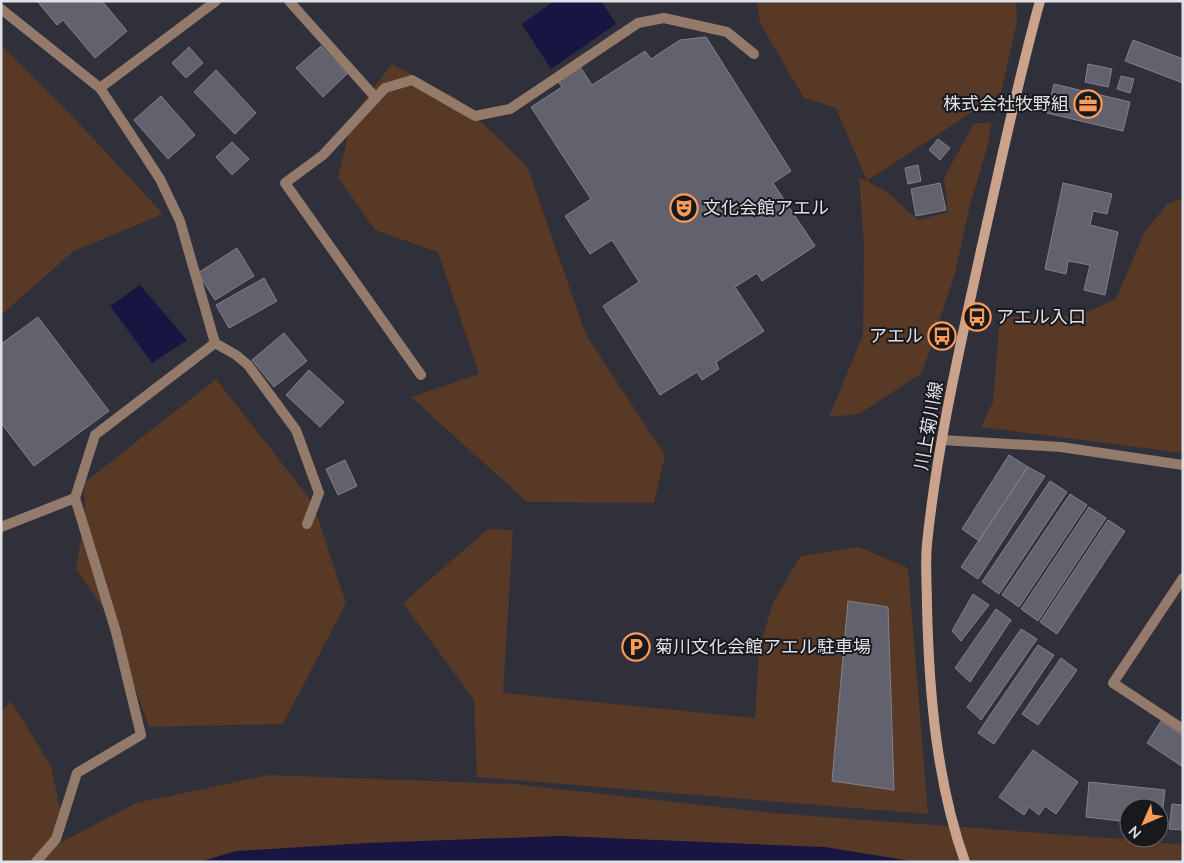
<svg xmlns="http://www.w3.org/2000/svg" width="1184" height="863" font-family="Lato,'Noto Sans JP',sans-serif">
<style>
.green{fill:#583925}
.water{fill:#181543}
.building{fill:#61626d;stroke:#80818d}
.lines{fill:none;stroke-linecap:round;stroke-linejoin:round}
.service{stroke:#937a6b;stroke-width:10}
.minor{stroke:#937a6b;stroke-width:10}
.secondary{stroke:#cba38c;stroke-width:10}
.labels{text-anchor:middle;stroke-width:4;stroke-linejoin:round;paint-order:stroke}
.poi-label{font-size:18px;fill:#e0e1e7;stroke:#18191d;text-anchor:start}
.street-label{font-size:18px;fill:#e0e1e7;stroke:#18191d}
</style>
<rect width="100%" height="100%" fill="#2f303a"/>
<path class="green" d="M757 1H1016L1017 21 1001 93 867 181 887 192 918 220 948 212 944 178 974 123H991L989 141 970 205 955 274 922 373 859 414 829 417 863 335 864 244 859 178 867 181 836 108 804 98 760 23Z
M1 45 78 122 163 214 74 251 1 315Z
M392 64 456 98 527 166 586 335 665 455 654 503 527 502 411 397 479 374 438 252 375 230 338 177 353 115Z
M1183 198V453L981 427 993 402 1000 317 1079 316 1116 299 1144 233 1167 204Z
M216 379 313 503 346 603 283 724 149 727 111 619 76 569 85 516 84 483Z
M488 529 513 530 503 693 755 718 759 650 773 602 801 556 859 547 908 568 928 814 477 777 474 700 403 603Z
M11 701 51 766 63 822 43 852 136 803 269 775 513 784 772 813 1135 840 1183 845V862H1V712Z"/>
<path class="water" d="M554 1H601L616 24 551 69 522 24Z
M140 285 187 340 152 363 110 306Z
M560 836 825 847 917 862H199L236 851 367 843Z"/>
<path class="building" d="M37 1H102L127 31 95 58 63 20 57 25Z
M706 37 791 171 773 183 815 246 762 281 757 273 735 287 764 331 716 362 719 369 702 380 697 372 660 395 603 306 639 282 612 240 590 254 565 216 591 199 531 107 562 87 557 80 579 65 592 85 645 51 651 59 680 40Z
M1133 40 1183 59V83L1125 61Z
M321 46 347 74 323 97 296 68Z
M189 47 203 63 186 78 172 63Z
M1088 64 1112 69 1108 87 1085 82Z
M216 70 256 113 235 134 194 92Z
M1121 76 1134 79 1130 93 1117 89Z
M1054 84 1130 102 1123 131 1047 113Z
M161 96 195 135 168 159 134 120Z
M938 139 950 148 940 160 929 150Z
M232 142 249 159 232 175 216 157Z
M918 165 921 181 908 184 905 168Z
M940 183 946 210 916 216 911 189Z
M1063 183 1112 194 1107 214 1093 211 1090 225 1118 232 1105 295 1084 290 1090 265 1068 261 1066 274 1045 269Z
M237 248 254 276 215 300 198 273Z
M264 278 277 301 229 328 216 305Z
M38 317 109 411 34 466 1 423V344Z
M284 333 307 361 274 387 252 360Z
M309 370 344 402 320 427 286 395Z
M1009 455 1028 467 979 541 962 529Z
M345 460 357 486 338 495 326 469Z
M1028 467 1045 476 978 579 961 567Z
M1050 481 1067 492 999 594 982 582Z
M1070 494 1087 505 1019 607 1002 595Z
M1089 507 1106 518 1038 621 1021 609Z
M1108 520 1125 531 1057 634 1040 622Z
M973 594 989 605 961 641 952 631Z
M848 601 888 607 894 790 832 781Z
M996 609 1011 620 970 682 955 668Z
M1021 629 1037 639 981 720 967 707Z
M1038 645 1054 655 994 744 978 733Z
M1061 658 1077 670 1038 725 1022 714Z
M1161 721 1183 736V767L1147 743Z
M1033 750 1078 782 1056 814 1045 806 1039 815 1029 807 1024 815 999 797Z
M1089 782 1165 790 1161 826 1159 825V808H1129V822L1086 817Z
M1172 804 1183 805V830L1169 829Z"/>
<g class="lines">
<path class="service" d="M215 343 236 355 248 365 296 430 319 493 307 524"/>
<path class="minor" d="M289 1 376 98
M1 9 100 88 145 156 160 179 180 221 215 343 95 435 75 498 116 632 141 735 77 773 56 839 36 862
M100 88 216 1
M421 375 285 183 323 155 385 88 412 80 475 116 510 109 638 23 664 18 727 32 754 54
M942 440 1061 447 1183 465
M1 527 75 498
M1183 578 1113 683 1183 729"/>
<path class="secondary" d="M965 862C936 781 929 691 927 606 927 586 925 564 927 544 937 445 960 347 981 250 1000 167 1017 83 1040 1"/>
</g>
<defs>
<g id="office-ring" transform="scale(1.4375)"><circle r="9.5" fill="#18191d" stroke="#fe9b59" stroke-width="1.5"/><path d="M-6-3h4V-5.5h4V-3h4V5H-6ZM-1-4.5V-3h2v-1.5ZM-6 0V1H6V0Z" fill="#fe9b59"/></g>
<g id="theatre-ring" transform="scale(1.4375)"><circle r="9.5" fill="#18191d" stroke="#fe9b59" stroke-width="1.5"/><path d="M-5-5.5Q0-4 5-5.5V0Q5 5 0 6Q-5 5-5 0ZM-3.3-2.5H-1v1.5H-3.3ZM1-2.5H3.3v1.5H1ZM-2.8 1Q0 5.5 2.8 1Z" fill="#fe9b59"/></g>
<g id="bus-ring" transform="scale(1.4375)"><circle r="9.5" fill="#18191d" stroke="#fe9b59" stroke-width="1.5"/><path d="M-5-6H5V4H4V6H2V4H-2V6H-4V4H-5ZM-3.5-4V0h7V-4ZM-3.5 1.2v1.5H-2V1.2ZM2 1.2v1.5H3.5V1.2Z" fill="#fe9b59"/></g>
<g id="parking-ring" transform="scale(1.4375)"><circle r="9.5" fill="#18191d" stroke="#fe9b59" stroke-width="1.5"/><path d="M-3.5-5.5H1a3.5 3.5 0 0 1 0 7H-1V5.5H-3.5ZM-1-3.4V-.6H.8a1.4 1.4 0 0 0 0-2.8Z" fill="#fe9b59"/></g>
</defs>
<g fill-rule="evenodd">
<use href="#office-ring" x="1088" y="104"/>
<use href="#theatre-ring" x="684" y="208"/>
<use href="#bus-ring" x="977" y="317"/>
<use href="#bus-ring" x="942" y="336"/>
<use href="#parking-ring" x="636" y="647"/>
</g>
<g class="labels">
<g class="poi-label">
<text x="1069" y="110" text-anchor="end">株式会社牧野組</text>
<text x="703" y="214">文化会館アエル</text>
<text x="996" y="323">アエル入口</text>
<text x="923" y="342" text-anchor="end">アエル</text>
<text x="655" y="653">菊川文化会館アエル駐車場</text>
</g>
<g class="street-label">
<text transform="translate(929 426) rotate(-80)" y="6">川上菊川線</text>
</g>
</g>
<rect width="1184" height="863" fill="none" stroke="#e0e1e7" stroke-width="5"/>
<g transform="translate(1144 823) rotate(225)"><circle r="24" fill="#18191d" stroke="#68696e"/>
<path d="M0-4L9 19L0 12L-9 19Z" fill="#fe9b59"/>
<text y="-8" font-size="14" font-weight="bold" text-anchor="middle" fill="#e0e1e7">N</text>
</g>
</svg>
